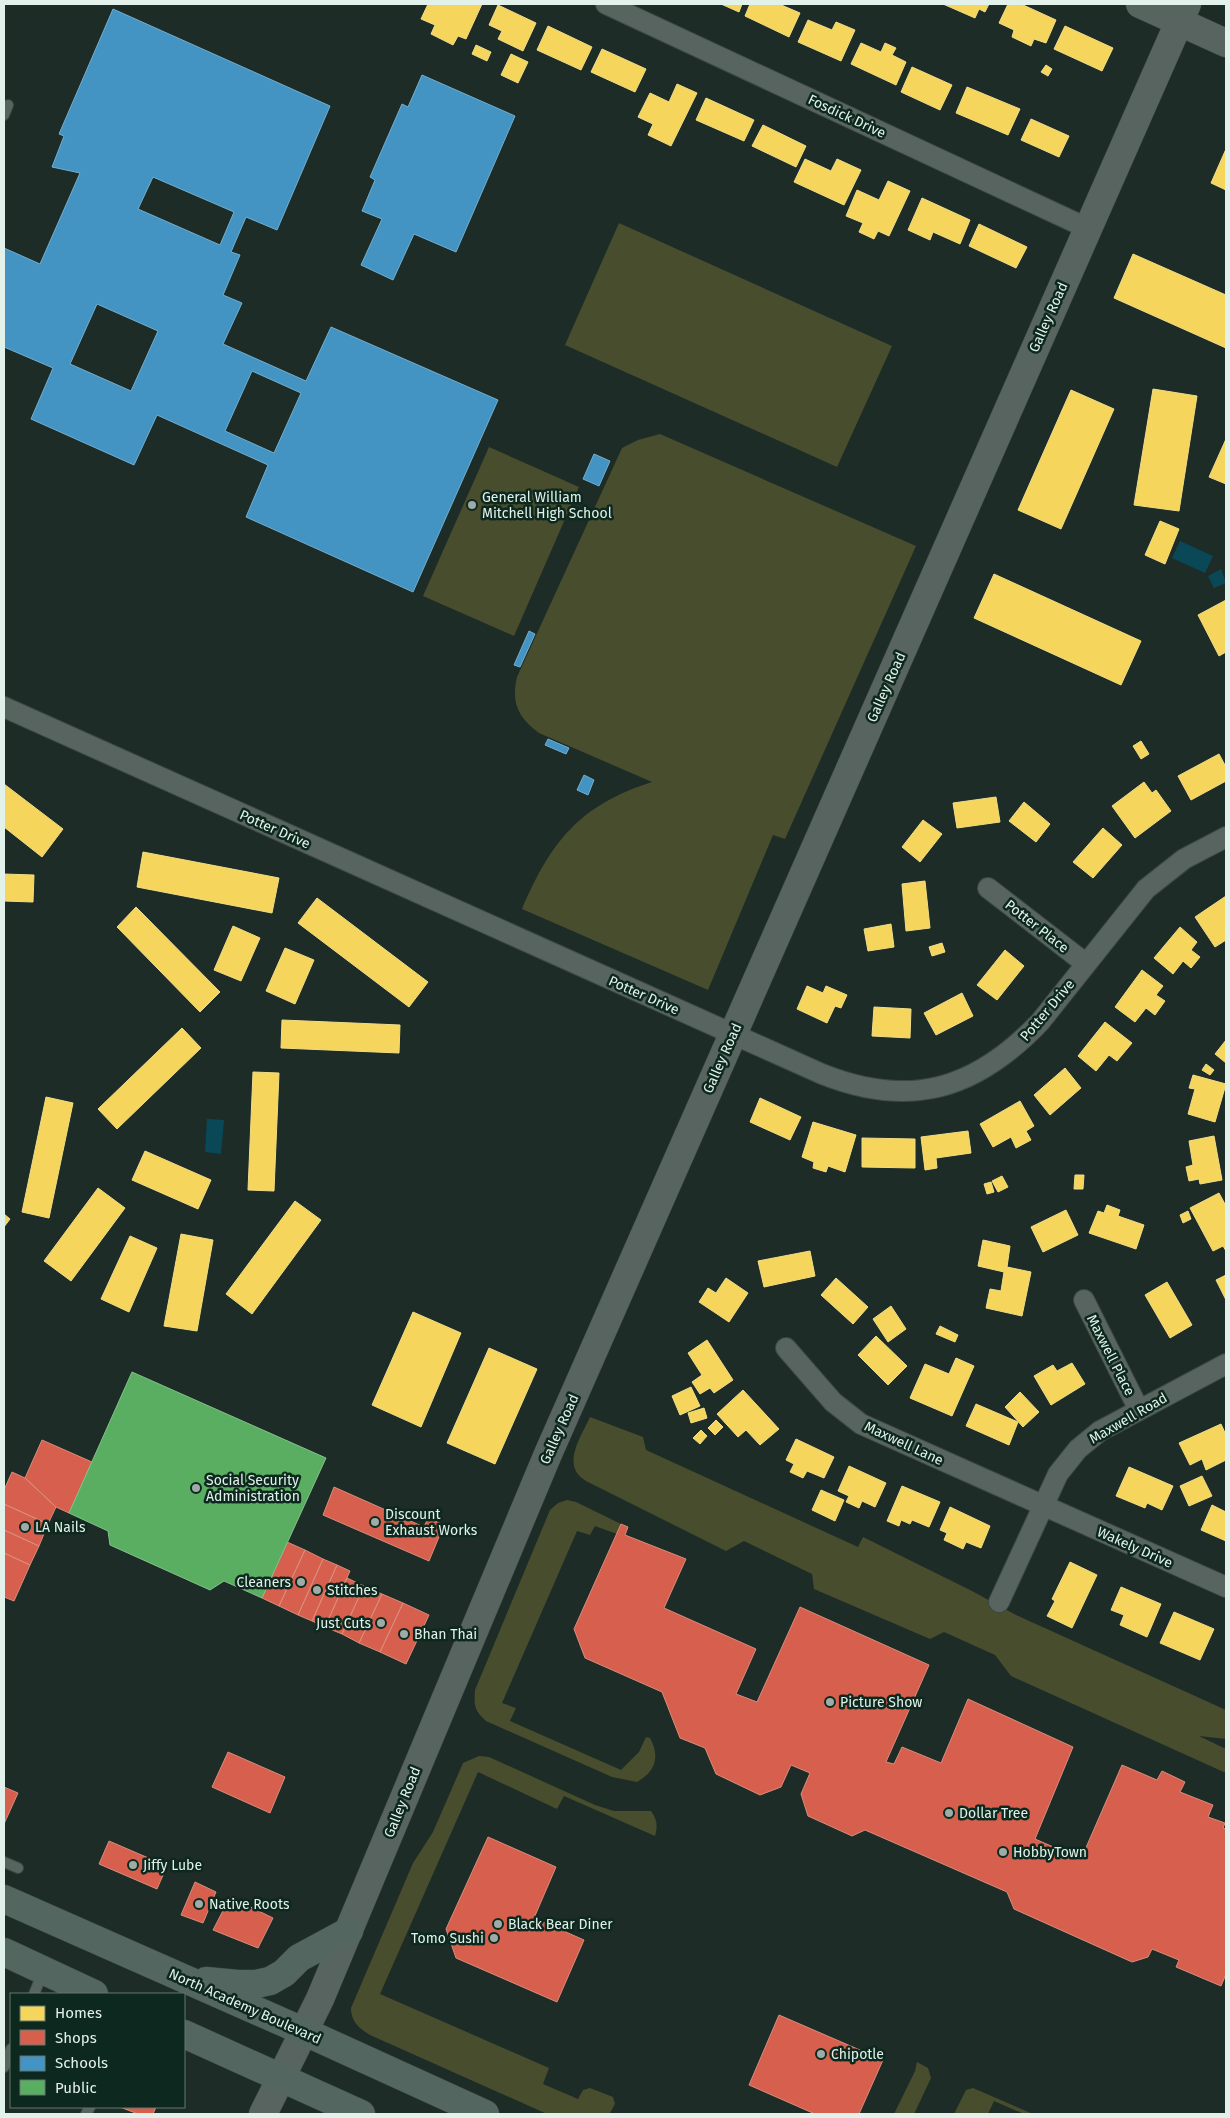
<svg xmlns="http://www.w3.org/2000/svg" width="1230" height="2118" font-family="'Fira Sans',sans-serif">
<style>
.green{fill:#484d2d}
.water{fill:#0a4857}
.homes{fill:#f6d55c;stroke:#f0dd87}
.shops{fill:#d6604d;stroke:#da8c7c}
.schools{fill:#4393c3;stroke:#73afcf;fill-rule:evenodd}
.public{fill:#5aae61;stroke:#83c28a}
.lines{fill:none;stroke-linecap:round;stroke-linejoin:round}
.service-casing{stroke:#3c4843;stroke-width:12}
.minor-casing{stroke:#3c4843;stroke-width:22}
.secondary-casing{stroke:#3c4843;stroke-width:29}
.trunk-casing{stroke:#3c4843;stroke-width:29}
.service{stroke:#58645f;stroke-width:10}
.minor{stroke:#58645f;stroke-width:20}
.secondary{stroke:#58645f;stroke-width:28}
.trunk{stroke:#546660;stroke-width:28}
.poi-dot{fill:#9daca6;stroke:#0d281e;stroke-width:2}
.labels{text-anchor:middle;stroke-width:5;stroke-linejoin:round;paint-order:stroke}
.street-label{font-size:14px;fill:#e2f1ea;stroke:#0d281e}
.poi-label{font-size:14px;fill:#e2f1ea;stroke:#0d281e;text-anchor:start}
</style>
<rect width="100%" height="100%" fill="#1d2c27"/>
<path class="green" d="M619 223 892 346 837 467 565 345Z
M660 434 916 546 785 839 773 835 708 990 522 909C551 841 580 805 652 782L539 733C518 717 511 703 517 677L622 448 638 440Z
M489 447 579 487 514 636 423 596Z
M590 1417 643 1437 646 1450 858 1547 863 1537 972 1591 1016 1615 1226 1710V1739L1199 1736 1226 1749V1773L1011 1676 995 1655 944 1632 930 1639 814 1589 812 1574 744 1541 726 1551 586 1481C583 1479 579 1476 577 1473 566 1457 584 1431 590 1417Z
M567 1500 576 1502 621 1524 617 1534 595 1526 590 1535 577 1531 502 1703 516 1708 510 1721 621 1770 639 1752 646 1737 650 1738C660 1756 656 1771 637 1782L612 1777 486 1721C474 1710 474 1706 475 1690L550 1510 558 1503Z
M479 1756 489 1757 595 1805 614 1811H651C657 1820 658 1825 655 1836L564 1796 557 1809 478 1772 380 1994 549 2068 543 2084 578 2099 583 2090 590 2088 613 2097 615 2104 610 2113 613 2114H547L370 2035C359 2028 351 2022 351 2008L413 1863 433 1832 463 1763Z
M917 2062 928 2068 931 2078 914 2114H894L915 2071Z
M973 2088 1033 2114H1024L994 2101 988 2114H954L966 2090Z"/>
<path class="water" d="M1180 541 1213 556 1205 573 1172 558Z
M1221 569 1226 583 1214 588 1208 576Z
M207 1119 224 1120 221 1154 205 1152Z"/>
<path class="homes" d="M428 4H482L466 39 458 36 453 45 431 34 435 25 421 19Z
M721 4H742L739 12Z
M750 4H779L800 13 789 37 745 16Z
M943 4H989L985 12 979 9 975 18Z
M1008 4H1021L1056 20 1046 43 1034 39 1031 46 1012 37 1014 30 999 23Z
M498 5 536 23 523 51 498 39 502 31 489 25Z
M808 20 832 30 836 22 855 30 841 61 798 42Z
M548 26 592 47 581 70 537 50Z
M1065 26 1113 48 1102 71 1054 49Z
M861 43 881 52 885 43 896 48 892 55 906 62 896 85 851 64Z
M476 45 491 52 487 61 472 54Z
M602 49 646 69 635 92 591 72Z
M511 54 528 62 518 83 501 75Z
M1046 65 1052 69 1048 76 1041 72Z
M912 67 952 85 940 110 901 92Z
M677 84 697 93 671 146 648 135 653 124 638 117 650 93 669 102Z
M967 87 1020 109 1008 135 956 113Z
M706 98 754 120 744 141 696 120Z
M1031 119 1069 136 1059 157 1021 140Z
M763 125 806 146 796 167 752 146Z
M1226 149V190L1211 183Z
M805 159 831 171 837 159 861 170 844 205 794 182Z
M888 181 910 191 889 236 878 231 874 239 859 232 863 223 846 216 857 190 879 200Z
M922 198 970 220 960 244 933 232 930 240 908 230Z
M979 224 1027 247 1016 268 969 246Z
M1133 254 1226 295V348L1114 298Z
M1153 389 1197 396 1179 511 1134 505Z
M1071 390 1114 409 1061 529 1018 510Z
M1226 439V484L1209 477Z
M1160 521 1179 529 1165 564 1145 555Z
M994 574 1141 641 1121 685 974 618Z
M1226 600V652L1219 656 1198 615Z
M1141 741 1149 754 1141 759 1133 746Z
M1219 754 1226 767V781L1191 800 1178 776Z
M1144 782 1152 793 1156 790 1171 811 1135 838 1112 806Z
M4 784 63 829 42 857 4 827Z
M996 797 1000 822 957 828 953 803Z
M1024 802 1050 824 1036 842 1009 821Z
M923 820 942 834 920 862 902 847Z
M1103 828 1122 845 1093 878 1073 862Z
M143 852 279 878 272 913 137 887Z
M4 874 34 875 33 902 4 901Z
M925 881 930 928 906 931 902 884Z
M1226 896V940L1215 947 1195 917Z
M317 898 428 982 409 1007 298 923Z
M136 907 220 992 200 1012 117 927Z
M891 924 894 947 868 951 864 929Z
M233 926 260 938 241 981 214 970Z
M1180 927 1197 942 1191 950 1200 957 1191 968 1183 961 1173 974 1154 958Z
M942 943 945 952 932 956 929 947Z
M285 948 314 960 295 1004 266 991Z
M1005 950 1024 966 997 1000 977 985Z
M1142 970 1163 986 1156 995 1165 1001 1155 1015 1146 1008 1135 1022 1115 1007Z
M807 986 823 993 826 986 847 995 841 1008 835 1006 827 1023 797 1009Z
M962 993 973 1016 936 1035 924 1013Z
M874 1007 911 1009 910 1038 872 1036Z
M282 1020 400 1025 399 1053 281 1048Z
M1105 1022 1132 1043 1117 1061 1109 1055 1096 1071 1078 1056Z
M182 1028 201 1048 117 1129 98 1109Z
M1226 1040V1063L1215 1054Z
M1206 1064 1214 1070 1210 1075 1202 1070Z
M1065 1068 1081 1088 1050 1115 1034 1095Z
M253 1072 279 1073 274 1191 248 1190Z
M1193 1075 1226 1084 1215 1122 1188 1114 1195 1089 1189 1088Z
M46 1097 73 1103 49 1218 22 1212Z
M760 1098 801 1117 790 1140 750 1122Z
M1020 1101 1034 1126 1026 1131 1031 1140 1016 1148 1011 1137 993 1147 980 1124Z
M813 1122 856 1135 845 1172 828 1166 826 1172 813 1168 814 1162 802 1157Z
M968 1131 971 1153 936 1158 937 1168 925 1170 921 1137Z
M1214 1136 1222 1180 1200 1184 1199 1179 1189 1181 1186 1167 1193 1165 1189 1141Z
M862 1138 915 1139V1168L862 1167Z
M145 1151 211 1180 198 1209 132 1180Z
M1075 1175H1084L1083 1189H1074Z
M1002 1176 1008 1187 998 1192 992 1181Z
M991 1182 994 1192 987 1194 984 1184Z
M98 1188 125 1208 71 1281 44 1261Z
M1219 1193 1226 1206V1251L1223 1246 1213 1251 1190 1208Z
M295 1201 321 1220 252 1314 226 1294Z
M1107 1205 1120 1210 1118 1216 1144 1225 1136 1249 1089 1233 1098 1211 1104 1213Z
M1066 1210 1078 1235 1043 1252 1031 1227Z
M1188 1211 1191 1219 1183 1223 1180 1215Z
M4 1214 10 1219 4 1227Z
M181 1234 213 1240 197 1331 164 1326Z
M130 1236 157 1248 129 1312 101 1299Z
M983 1240 1010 1246 1007 1267 1031 1272 1022 1316 986 1308 990 1289 1001 1291 1004 1272 978 1266Z
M810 1251 815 1276 764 1287 758 1261Z
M1226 1275V1300L1216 1280Z
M726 1278 748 1293 729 1322 699 1302 708 1288 716 1293Z
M836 1278 868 1307 853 1324 821 1295Z
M1167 1282 1192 1325 1170 1338 1145 1295Z
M891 1306 906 1329 888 1342 873 1319Z
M413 1312 461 1333 421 1427 372 1405Z
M940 1326 958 1335 955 1342 936 1334Z
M876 1336 907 1366 888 1385 858 1355Z
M707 1340 733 1380 714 1393 710 1388 700 1394 692 1382 702 1375 688 1353Z
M489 1348 537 1369 495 1464 447 1443Z
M956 1358 974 1366 952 1416 910 1398 925 1364 949 1374Z
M1072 1363 1085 1384 1051 1405 1034 1376 1053 1365 1057 1371Z
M691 1387 700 1406 680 1415 672 1396Z
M743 1390 779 1429 760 1445 746 1430 738 1437 717 1414Z
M1020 1392 1039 1412 1023 1427 1005 1407Z
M976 1404 1018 1422 1009 1445 966 1426Z
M704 1408 707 1418 691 1423 688 1413Z
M716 1420 723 1427 715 1435 708 1428Z
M1221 1424 1226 1435V1460L1206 1470 1202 1459 1190 1465 1179 1443Z
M701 1430 707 1436 700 1444 693 1438Z
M796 1439 834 1457 824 1478 807 1471 803 1478 790 1472 794 1464 786 1460Z
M849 1466 886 1483 875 1507 862 1501 859 1508 846 1502 849 1496 838 1491Z
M1129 1467 1173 1486 1162 1510 1147 1503 1145 1508 1116 1496Z
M1202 1476 1212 1496 1189 1506 1180 1486Z
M902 1486 940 1502 929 1527 912 1520 910 1524 901 1520 899 1526 887 1521Z
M821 1490 844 1500 835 1521 812 1510Z
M1212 1505 1226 1512V1541L1201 1530Z
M950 1507 990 1526 981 1548 966 1542 963 1549 944 1540 947 1533 940 1530Z
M1070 1562 1097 1575 1072 1628 1047 1616 1055 1601 1052 1599Z
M1121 1587 1161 1604 1147 1637 1120 1625 1124 1615 1111 1610Z
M1174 1612 1214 1629 1200 1660 1160 1643Z"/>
<path class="shops" d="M42 1440 92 1462 69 1513 56 1507 25 1478Z
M12 1472 25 1478 56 1507 48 1524 4 1504V1490Z
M334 1487 424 1527 428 1518 444 1525 429 1561 323 1515Z
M4 1504 48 1524 39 1546 4 1530Z
M621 1524 628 1527 625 1535 686 1559 664 1608 756 1649 736 1694 757 1702 800 1607 929 1665 886 1762 894 1764 902 1747 941 1763 968 1699 1073 1747 1035 1839 1081 1859 1122 1765 1157 1780 1162 1771 1185 1782 1180 1792 1213 1805 1208 1817 1225 1823 1223 1828 1226 1829V1974L1221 1986 1176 1967 1179 1960 1152 1949 1148 1957 1132 1962 1014 1909 1007 1892 865 1830 852 1836 808 1816 801 1794 810 1773 791 1765 781 1787 760 1795 716 1774 705 1748 680 1738 662 1692 585 1658 574 1629Z
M4 1530 39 1546 30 1565 4 1553Z
M287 1542 305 1550 279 1606 262 1598Z
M305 1550 323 1559 298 1615 279 1606Z
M4 1553 30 1565 14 1601 4 1597Z
M323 1559 337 1565 312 1621 298 1615Z
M337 1565 350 1571 325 1627 312 1621Z
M347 1578 364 1586 342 1634 325 1627Z
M364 1586 382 1594 359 1643 342 1634Z
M382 1594 403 1603 380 1652 359 1643Z
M403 1603 429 1615 406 1664 380 1652Z
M228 1752 285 1777 270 1813 212 1787Z
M4 1787 18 1793 4 1824Z
M488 1837 556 1867 534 1918 584 1940 557 2002 456 1958 446 1929Z
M109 1841 167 1866 157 1889 99 1864Z
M195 1882 216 1892 203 1923 181 1915Z
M230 1897 273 1918 258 1948 213 1930Z
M779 2015 883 2060 859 2114H815L749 2085Z
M120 2107H156L153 2114H138Z"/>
<path class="schools" d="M113 9 330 106 277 230 246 217 231 252 240 255 223 295 242 303 223 344 306 381 331 327 498 400 413 592 246 517 268 465 157 415 134 465 31 419 53 368 4 347V248L40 264 80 173 52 167 64 136 59 134ZM153 177 234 212 220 245 138 209ZM97 304 158 331 131 391 70 364ZM252 371 301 393 274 453 225 431Z
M422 75 515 116 456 252 414 234 393 280 361 265 382 219 362 211 375 180 370 177 402 104 408 107Z
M594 454 610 461 599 486 583 479Z
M529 631 535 634 520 667 514 665Z
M548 739 569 748 566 754 545 745Z
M584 775 594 780 588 795 577 790Z"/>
<path class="public" d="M132 1372 326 1458 262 1598 224 1581 210 1590 110 1545 108 1531 69 1513Z"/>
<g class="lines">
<g class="service-casing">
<path id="service" d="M4 115 8 105
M4 1862 18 1868
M34 1994 43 1972
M4 2067 11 2049
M86 2114 90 2107"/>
</g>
<g class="minor-casing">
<path id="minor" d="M606 4 1087 228
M4 707 822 1074C910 1109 975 1090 1040 1022L1146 889 1184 859 1226 837
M988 888 1085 963
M1084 1300 1139 1410
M786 1348 833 1402 861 1424 1226 1587
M999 1602 1058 1474 1078 1449 1100 1431 1226 1364"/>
</g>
<g class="secondary-casing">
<path id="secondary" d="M1140 4 1226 43
M263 2114 320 1999 548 1454 1187 4"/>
</g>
<g class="trunk-casing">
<path id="trunk" d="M4 1899 305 2032 485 2114
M4 1952 94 1994
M206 1981 238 1984H256L270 1981 284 1973 299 1958 349 1931
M184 2034 361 2114"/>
</g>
<use href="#service" class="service"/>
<use href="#minor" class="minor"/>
<use href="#secondary" class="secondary"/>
<use href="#trunk" class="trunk"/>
</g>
<g class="poi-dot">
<circle cx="472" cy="505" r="5"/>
<circle cx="196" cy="1488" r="5"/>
<circle cx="375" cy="1522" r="5"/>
<circle cx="25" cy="1527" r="5"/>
<circle cx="301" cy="1582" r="5"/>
<circle cx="317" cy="1590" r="5"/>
<circle cx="381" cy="1623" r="5"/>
<circle cx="404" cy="1634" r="5"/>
<circle cx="830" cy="1702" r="5"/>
<circle cx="949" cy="1813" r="5"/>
<circle cx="1003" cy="1852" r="5"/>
<circle cx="133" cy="1865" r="5"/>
<circle cx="199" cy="1904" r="5"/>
<circle cx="498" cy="1924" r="5"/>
<circle cx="494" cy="1938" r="5"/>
<circle cx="821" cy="2054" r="5"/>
</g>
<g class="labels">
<g class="street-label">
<text transform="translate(847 116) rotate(25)" y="5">Fosdick Drive</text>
<text transform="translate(1048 317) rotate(-66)" y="5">Galley Road</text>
<text transform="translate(886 687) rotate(-66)" y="5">Galley Road</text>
<text transform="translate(275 829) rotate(24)" y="5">Potter Drive</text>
<text transform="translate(1037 926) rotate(38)" y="5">Potter Place</text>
<text transform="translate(644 995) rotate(24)" y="5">Potter Drive</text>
<text transform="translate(1047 1010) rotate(-50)" y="5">Potter Drive</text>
<text transform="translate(722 1058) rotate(-66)" y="5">Galley Road</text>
<text transform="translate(1111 1355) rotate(63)" y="5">Maxwell Place</text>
<text transform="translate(1128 1418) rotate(-30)" y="5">Maxwell Road</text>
<text transform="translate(559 1429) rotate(-66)" y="5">Galley Road</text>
<text transform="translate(904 1443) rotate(25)" y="5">Maxwell Lane</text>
<text transform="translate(1135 1547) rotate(24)" y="5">Wakely Drive</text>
<text transform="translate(402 1802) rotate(-68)" y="5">Galley Road</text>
<text transform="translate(245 2006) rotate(24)" y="5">North Academy Boulevard</text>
</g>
<g class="poi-label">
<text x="482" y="502">General William<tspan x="482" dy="16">Mitchell High School</tspan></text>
<text x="206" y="1485">Social Security<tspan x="206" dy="16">Administration</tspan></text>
<text x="385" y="1519">Discount<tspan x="385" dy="16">Exhaust Works</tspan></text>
<text x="35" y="1532">LA Nails</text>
<text x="291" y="1587" text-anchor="end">Cleaners</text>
<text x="327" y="1595">Stitches</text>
<text x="371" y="1628" text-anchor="end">Just Cuts</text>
<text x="414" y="1639">Bhan Thai</text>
<text x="840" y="1707">Picture Show</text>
<text x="959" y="1818">Dollar Tree</text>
<text x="1013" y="1857">HobbyTown</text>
<text x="143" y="1870">Jiffy Lube</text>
<text x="209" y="1909">Native Roots</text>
<text x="508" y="1929">Black Bear Diner</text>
<text x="484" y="1943" text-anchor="end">Tomo Sushi</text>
<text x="831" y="2059">Chipotle</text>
</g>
</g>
<rect width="1230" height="2118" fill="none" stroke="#e2f1ea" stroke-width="10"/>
<rect x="10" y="1993" width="175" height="115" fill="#0d281e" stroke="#627870"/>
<rect x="20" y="2006" width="25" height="15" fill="#f6d55c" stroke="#627870"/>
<text x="55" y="2018" font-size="15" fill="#e2f1ea">Homes</text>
<rect x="20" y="2030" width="25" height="15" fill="#d6604d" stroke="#627870"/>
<text x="55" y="2043" font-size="15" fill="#e2f1ea">Shops</text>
<rect x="20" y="2056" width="25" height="15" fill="#4393c3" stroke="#627870"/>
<text x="55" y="2068" font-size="15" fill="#e2f1ea">Schools</text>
<rect x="20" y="2080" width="25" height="15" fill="#5aae61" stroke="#627870"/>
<text x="55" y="2093" font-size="15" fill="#e2f1ea">Public</text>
</svg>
